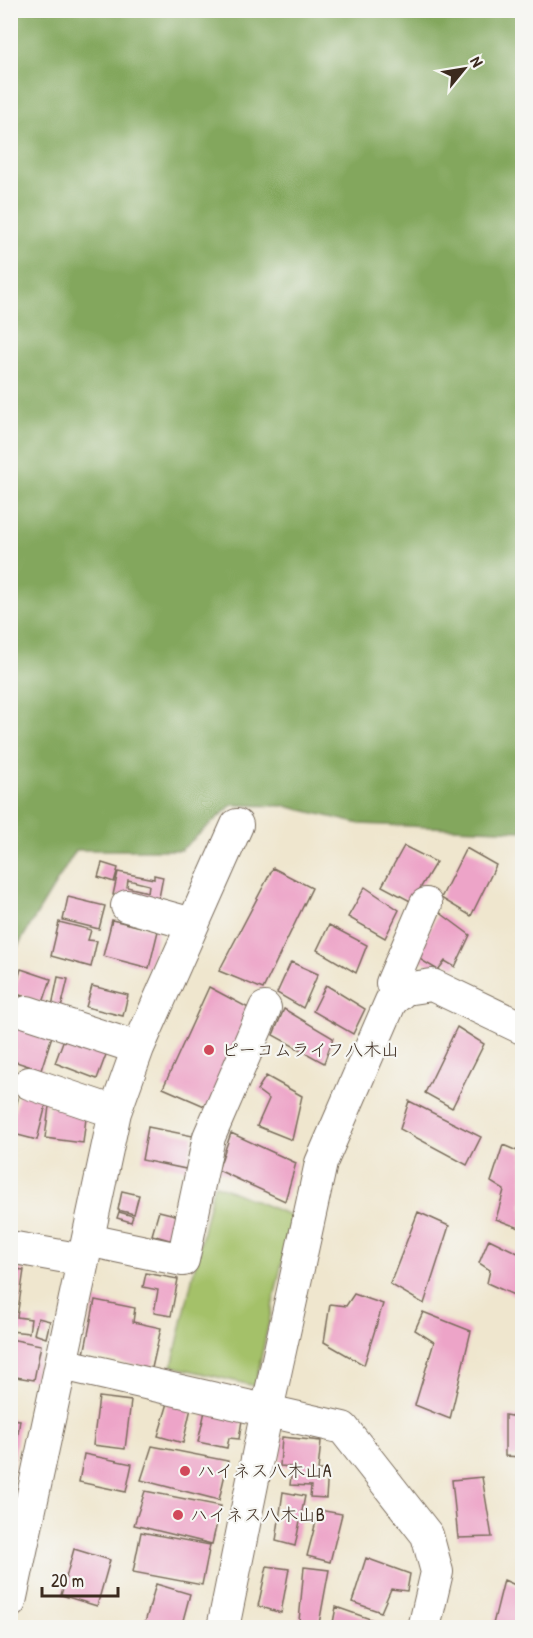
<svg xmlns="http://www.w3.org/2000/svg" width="533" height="1638" font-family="'Patrick Hand','Klee One',sans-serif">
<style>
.green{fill:#a4c169;stroke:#707644;stroke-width:1.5}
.forest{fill:#83a75d;stroke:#5f683e;stroke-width:1.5}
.building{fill:#eda4c8;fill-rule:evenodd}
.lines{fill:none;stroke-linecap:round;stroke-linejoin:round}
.minor-casing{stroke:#7a6c5c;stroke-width:34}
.minor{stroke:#fff;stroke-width:32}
.poi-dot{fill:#d1495b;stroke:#f6f6f2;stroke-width:2}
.labels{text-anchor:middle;stroke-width:4.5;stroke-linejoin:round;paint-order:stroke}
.poi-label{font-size:18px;fill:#3b2a1e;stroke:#f6f6f2;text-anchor:start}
</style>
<rect width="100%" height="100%" fill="#f6f6f2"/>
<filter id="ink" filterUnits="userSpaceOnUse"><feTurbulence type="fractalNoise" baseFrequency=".0167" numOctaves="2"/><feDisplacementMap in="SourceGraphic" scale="12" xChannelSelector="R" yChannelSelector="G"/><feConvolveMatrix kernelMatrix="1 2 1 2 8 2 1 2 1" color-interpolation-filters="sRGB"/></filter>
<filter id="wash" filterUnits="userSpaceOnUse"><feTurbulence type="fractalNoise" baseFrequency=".008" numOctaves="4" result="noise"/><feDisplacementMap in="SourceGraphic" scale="24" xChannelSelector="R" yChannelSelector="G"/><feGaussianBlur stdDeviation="1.35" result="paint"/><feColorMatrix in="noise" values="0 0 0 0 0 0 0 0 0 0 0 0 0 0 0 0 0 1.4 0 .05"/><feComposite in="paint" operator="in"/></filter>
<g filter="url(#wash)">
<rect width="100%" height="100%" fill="#efe6ce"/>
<path class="green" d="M214 1184 292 1216 255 1386 172 1366Z"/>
<path class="forest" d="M11 10 522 11V831L360 824 285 806 232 805 181 850H76L11 957Z"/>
<g id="blocks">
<path class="building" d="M404 846 436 862 412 902 382 886Z
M466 848 496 865 471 916 441 898Z
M102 863 118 868 114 882 98 877Z
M273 868 312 888 263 989 219 971Z
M118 872 154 879V875L163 877 158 903 113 895ZM128 880 149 885 148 892 127 887Z
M365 887 399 910 385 938 348 917Z
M68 897 105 906 99 929 63 920Z
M439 912 470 935 455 967 445 961 438 970 416 957Z
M112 920 158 931 149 968 103 956Z
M59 922 91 930 88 940 97 941 91 967 51 956Z
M329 925 367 945 356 973 317 950Z
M291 962 318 974 303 1008 277 993Z
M21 969 51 979 43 1003 14 993Z
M58 977 68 979 61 1008 52 1006Z
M326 985 365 1009 353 1034 313 1011Z
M92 986 128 995 123 1016 86 1007Z
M209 987 256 1012 209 1108 163 1088Z
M284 1009 333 1038 324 1063 273 1035Z
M10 1023 52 1036 41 1070 10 1060Z
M457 1027 484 1044 452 1108 425 1093Z
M65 1036 107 1052 97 1079 55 1063Z
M266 1076 302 1096 292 1140 257 1126 269 1099 257 1090Z
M20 1090 48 1097 37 1140 10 1133Z
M409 1101 481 1137 467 1165 400 1129Z
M49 1106 87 1110 83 1143 45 1138Z
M148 1127 193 1136 186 1169 142 1160Z
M231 1133 296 1163 285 1201 218 1170Z
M503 1145 522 1153V1229L496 1219 504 1190 491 1182Z
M122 1191 139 1195 134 1214 118 1210Z
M159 1211 187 1218 180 1243 152 1235Z
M119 1212 133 1216 131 1222 117 1218Z
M418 1212 449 1226 424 1304 390 1284Z
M489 1239 522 1255V1286L516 1296 487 1283 490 1270 479 1263Z
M10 1263H15L14 1269 24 1270 17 1317 31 1319 29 1333 10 1331Z
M146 1273 178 1279 171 1316 154 1313 158 1290 143 1287Z
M354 1294 383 1304 364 1365 324 1342 330 1304 346 1306Z
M95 1300 135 1308 133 1322 161 1328 152 1368 84 1354Z
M423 1312 471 1331 450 1419 415 1405 434 1342 415 1330Z
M38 1318 50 1321 46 1338 34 1334Z
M10 1339 41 1345 34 1380 10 1376Z
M99 1397 131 1401 125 1449 93 1445Z
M168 1403 191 1408 183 1443 158 1436Z
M205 1411 242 1420 239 1439 229 1438 227 1448 198 1442Z
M505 1415 522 1418V1457L505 1456Z
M10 1419 20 1420 12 1474 10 1473Z
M282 1437 321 1441 318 1470H328L326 1498 310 1497 311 1486 290 1485 292 1467 280 1466Z
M152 1446 228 1461 219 1500 141 1480Z
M84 1454 132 1464 126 1492 79 1482Z
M482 1477 492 1537 458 1538 452 1480Z
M145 1491 221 1506 212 1544 134 1525Z
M283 1492 305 1496 295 1546 276 1541Z
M319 1510 342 1514 330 1562 307 1556Z
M141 1532 210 1545 202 1585 133 1572Z
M74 1549 110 1560 97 1606 61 1595Z
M366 1558 410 1574 407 1591 391 1589 381 1612 352 1602Z
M267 1566 289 1569 281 1613 258 1606Z
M304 1567 329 1570 319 1624 299 1621Z
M504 1580 522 1588V1628H492Z
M156 1584 190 1594 181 1628 144 1626Z
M336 1607 393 1627V1628H332Z"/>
</g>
</g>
<g filter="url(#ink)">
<use href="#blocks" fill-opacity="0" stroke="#7a6c5c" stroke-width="1.5"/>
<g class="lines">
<g class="minor-casing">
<path id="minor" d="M127 906 192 924
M396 996 392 983 426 904
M27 1012 138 1048
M29 1083 115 1112
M88 1240 183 1260 209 1137 265 1008
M10 1247 83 1260
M62 1364 343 1428 427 1535 437 1572 424 1628
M10 1602 115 1112 138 1048 237 825
M223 1628 267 1410 321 1163 391 1001 405 989 432 985 522 1028"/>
</g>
<use href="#minor" class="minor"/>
</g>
</g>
<g class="poi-dot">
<circle cx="209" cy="1050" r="6"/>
<circle cx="185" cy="1471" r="6"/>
<circle cx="178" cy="1515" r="6"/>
</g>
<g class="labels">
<g class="poi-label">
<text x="221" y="1056">ピーコムライフ八木山</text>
<text x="197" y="1477">ハイネス八木山A</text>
<text x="190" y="1521">ハイネス八木山B</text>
</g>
</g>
<rect width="533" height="1638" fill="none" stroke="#f6f6f2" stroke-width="36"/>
<g transform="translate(464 69) rotate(60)" stroke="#f6f6f2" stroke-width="4.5" paint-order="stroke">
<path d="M0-4.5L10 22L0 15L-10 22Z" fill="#3b2a1e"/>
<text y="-9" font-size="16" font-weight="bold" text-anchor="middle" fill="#3b2a1e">N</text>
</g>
<path d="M42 1587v9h76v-9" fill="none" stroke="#3b2a1e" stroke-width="3"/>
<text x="51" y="1587" font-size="18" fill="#3b2a1e" stroke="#f6f6f2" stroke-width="4.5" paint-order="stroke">20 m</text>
</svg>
